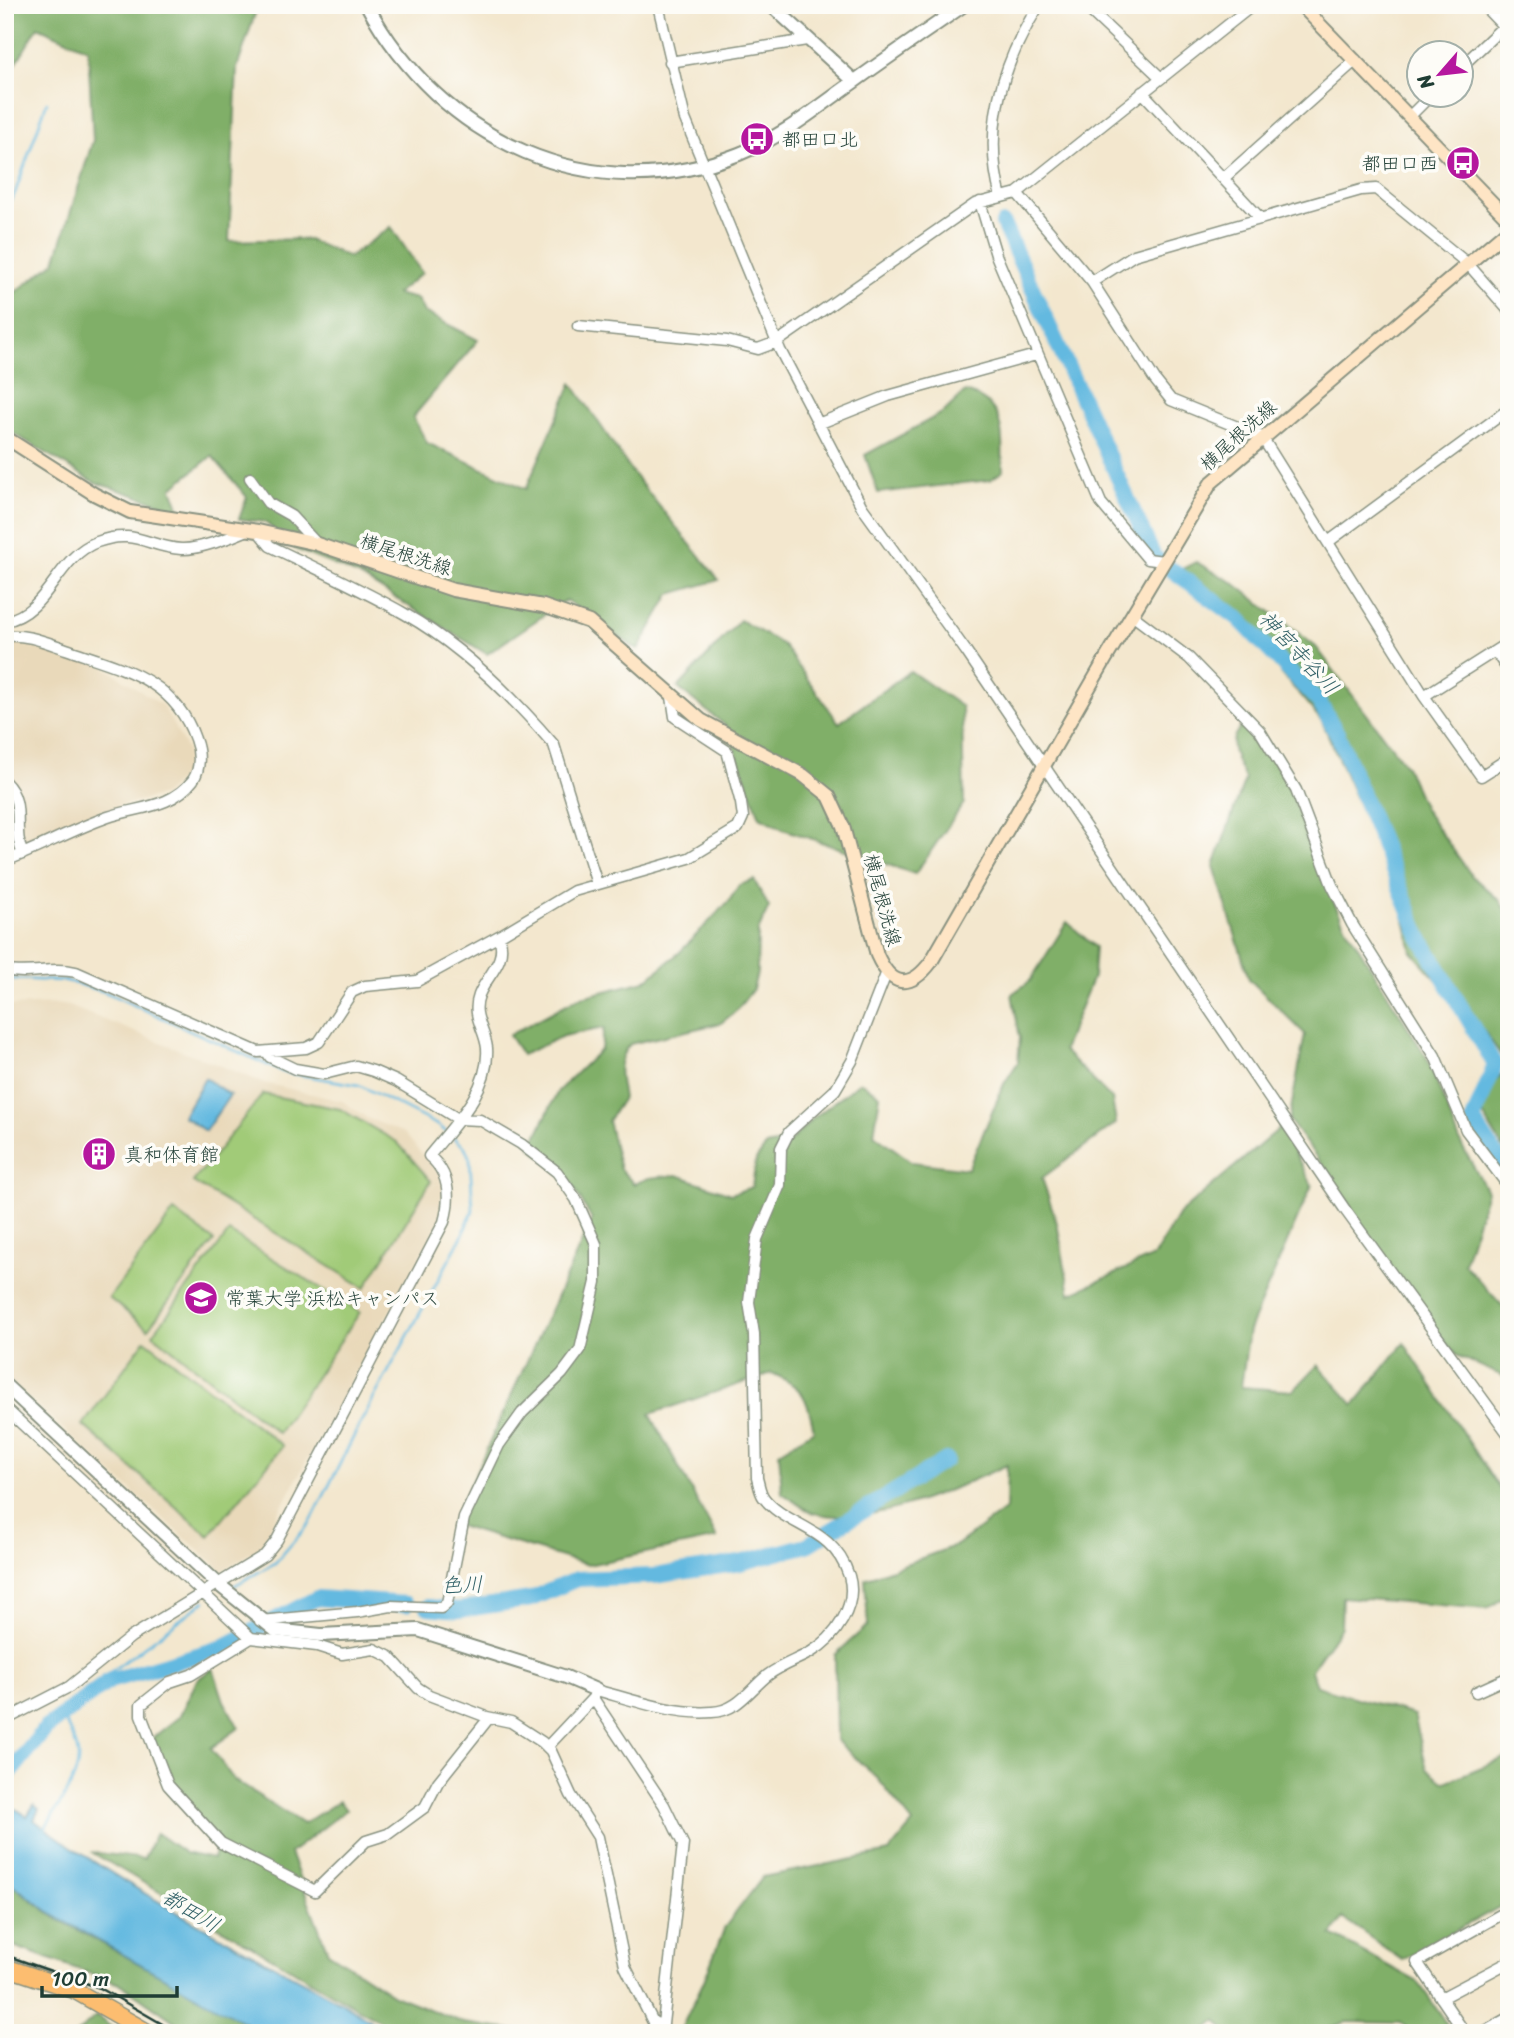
<svg xmlns="http://www.w3.org/2000/svg" width="1514" height="2038" font-family="Sriracha,'Klee One',sans-serif">
<style>
.built{fill:#e9d9ba}
.green{fill:#a1cb78;stroke:#608456;stroke-width:2}
.forest{fill:#80af68;stroke:#50764e;stroke-width:2}
.water{fill:#63b9e0;stroke:#417b8a;stroke-width:2}
.lines{fill:none;stroke-linecap:round;stroke-linejoin:round}
.stream{stroke:#63b9e0;stroke-width:2.5}
.river{stroke:#63b9e0;stroke-width:16}
.minor-casing{stroke:#899281;stroke-width:13}
.tertiary-casing{stroke:#899281;stroke-width:16}
.secondary-casing{stroke:#899281;stroke-width:16}
.trunk-casing{stroke:#899281;stroke-width:19}
.minor{stroke:#fff;stroke-width:10}
.tertiary{stroke:#fff;stroke-width:12}
.secondary{stroke:#fee5c5;stroke-width:12}
.trunk{stroke:#fcbd6f;stroke-width:16}
.rail{stroke:#1f3d34;stroke-width:2.5}
.labels{text-anchor:middle;stroke-width:7;stroke-linejoin:round;paint-order:stroke}
.poi-label{font-size:19px;fill:#1f3d34;stroke:#fdfcf7;text-anchor:start}
.street-label{font-size:19px;fill:#1f3d34;stroke:#fdfcf7}
.water-label{font-size:21px;font-style:italic;fill:#336268;stroke:#fdfcf7}
</style>
<rect width="100%" height="100%" fill="#fdfcf7"/>
<filter id="ink" filterUnits="userSpaceOnUse"><feTurbulence type="fractalNoise" baseFrequency=".0143" numOctaves="2"/><feDisplacementMap in="SourceGraphic" scale="14" xChannelSelector="R" yChannelSelector="G"/><feConvolveMatrix kernelMatrix="1 2 1 2 8 2 1 2 1" color-interpolation-filters="sRGB"/></filter>
<filter id="wash" filterUnits="userSpaceOnUse"><feTurbulence type="fractalNoise" baseFrequency=".00686" numOctaves="4" result="noise"/><feDisplacementMap in="SourceGraphic" scale="28" xChannelSelector="R" yChannelSelector="G"/><feGaussianBlur stdDeviation="1.57" result="paint"/><feColorMatrix in="noise" values="0 0 0 0 0 0 0 0 0 0 0 0 0 0 0 0 0 1.4 0 .05"/><feComposite in="paint" operator="in"/></filter>
<g filter="url(#wash)">
<rect width="100%" height="100%" fill="#f3e7ce"/>
<path class="built" d="M5 640 102 665 163 706 187 750 186 773 164 795 107 809 5 848Z
M56 1004 69 1006 264 1083 342 1101 367 1118 404 1133 439 1174 443 1190 440 1219 259 1548 222 1571 5 1377V1006Z"/>
<path class="green" d="M263 1094 340 1109 397 1142 431 1181 365 1288 193 1182Z
M174 1211 214 1241 148 1329 109 1298Z
M229 1232 360 1312 278 1433 153 1334Z
M145 1340 283 1446 209 1536 83 1425Z"/>
<path class="forest" d="M5 5H258L237 68 229 241 306 239 349 257 391 227 422 273 396 294 417 299 424 312 478 340 413 417 427 443 526 489 572 383 634 475 719 580 670 594 638 650 566 600 487 654 358 575 297 550 265 522 239 519 247 497 212 456 172 488 180 510 94 482 8 430 5 300 55 262 93 140 88 49 38 27 5 82Z
M965 392C1008 404 1001 435 1003 471L990 480 878 493 865 455 944 412Z
M1196 562 1234 583 1316 647 1406 766 1424 809 1472 876 1500 901 1509 917V1066L1486 1034 1412 952 1401 901 1322 721 1259 647 1182 569Z
M740 620 783 645 839 723 910 671 962 707 964 803 915 874 783 829 760 817 726 726 678 688Z
M1242 726 1265 744 1292 794 1309 846 1343 922 1427 1058 1461 1144 1487 1191 1464 1264 1509 1313V1379L1456 1355 1385 1269 1329 1174 1289 1120 1305 1034 1249 979 1214 866 1245 779C1236 759 1224 743 1242 726Z
M754 880 769 907 758 931 757 973 753 989 736 1011 721 1023 630 1044C615 1061 619 1076 623 1098L608 1121 620 1169 634 1184 649 1178 677 1175 731 1194 752 1187 756 1160 766 1146 791 1141 811 1120 860 1082 880 1095 874 1134 912 1162 968 1169 1004 1084 1018 1062 1020 1038 1012 994 1030 981 1067 922 1095 947 1093 977 1063 1050 1112 1099 1116 1123 1042 1178 1057 1223 1070 1294 1154 1256 1179 1214 1281 1127 1312 1185 1249 1330 1241 1387 1293 1391 1318 1365 1354 1405 1404 1343 1509 1503V1594L1487 1609 1342 1597 1341 1627 1311 1670 1316 1686 1414 1715 1427 1769 1445 1782 1509 1756V1902L1402 1960 1343 1918 1332 1935 1418 1982 1453 2033H1413L1401 2023 1346 2022 1316 2033H1228L1217 2021 1201 2033H679L703 1983 725 1927 763 1877 889 1852 913 1823 877 1778 836 1740 835 1655 868 1625 865 1579 957 1545 1006 1509 1007 1465C952 1489 876 1528 814 1513 804 1510 792 1499 782 1493L779 1452 814 1430C806 1396 805 1388 772 1373L650 1414 717 1538 588 1565 452 1524 592 1220 568 1177 531 1147 558 1091 601 1049 604 1028 563 1036 522 1055 509 1035 578 998 645 981 680 952 729 901 739 885Z
M1509 1067V1158L1475 1102Z
M213 1668 224 1701 239 1728 211 1748 234 1780 303 1824 339 1801 346 1810 290 1853 328 1952 394 1995 464 2023 535 2033H400L91 1852 144 1859 156 1833 185 1853 213 1859 217 1840 166 1781 151 1739 179 1717 197 1680Z
M5 1880 56 1918 265 2033H191L122 1985 5 1943Z
M96 2016 120 2033H77Z"/>
<path class="water" d="M205 1078 230 1095 205 1131 183 1116Z
M5 1802 27 1816 34 1805 39 1809 34 1820C129 1891 235 1944 339 2001 356 2010 371 2023 389 2033H263L55 1916 5 1879Z"/>
<g class="lines">
<path class="stream" d="M5 209 15 193 47 102
M5 979 67 981 105 992 283 1072 359 1085 439 1126 465 1147 470 1159 473 1210 461 1238 362 1420 310 1523 275 1563 230 1588
M44 1830C56 1808 80 1780 78 1755 77 1741 67 1727 61 1714L65 1706 205 1601"/>
<path class="river" d="M1003 224 1154 557 1238 618 1319 702 1338 735 1420 937 1495 1065 1473 1120 1509 1175
M428 1607 459 1610 531 1599 577 1579 654 1576 740 1563 807 1545 946 1460
M5 1779 47 1727 109 1681 221 1648 317 1598 406 1604"/>
</g>
</g>
<g filter="url(#ink)">
<g class="lines">
<g class="minor-casing">
<path id="minor" d="M658 5 685 119 780 350 862 507 966 651 1346 1211 1509 1435
M1084 5 1160 77
M1483 5 1509 32
M670 62 807 40
M1462 66 1509 21
M1142 92 1261 219
M1410 116 1432 94
M1224 178 1356 60
M1017 193 1092 282 1155 380 1171 400 1262 437 1424 696 1509 642
M1001 197C982 129 1002 64 1039 5
M980 202 996 255 1101 503 1148 559 1163 561
M1092 282 1134 255 1361 190 1376 189 1468 264 1509 311
M578 326 727 341 758 349 777 342 975 204 1017 193 1253 5
M818 424 888 396 1036 355
M250 478 268 503 291 516 317 544
M258 531 270 546C315 568 361 589 405 614 460 645 513 697 554 745L597 884
M1328 542 1509 409
M1132 615 1189 658 1260 731 1296 790 1332 885 1352 924 1435 1056 1466 1130 1509 1187
M5 621C49 613 56 557 97 542 135 528 148 547 181 549 198 550 232 537 248 530
M5 636C28 634 45 642 66 649 120 668 174 678 195 739 200 752 201 768 193 780 172 808 138 807 108 817 73 829 40 848 5 861
M1495 651 1509 671
M1424 696 1481 776 1509 758
M5 782C27 804 11 829 23 854
M5 970C28 976 52 966 76 972L258 1052 306 1048 319 1042 352 992 365 986 417 981 499 936
M5 1408 251 1638 317 1646 342 1654 374 1649 390 1657 418 1688 429 1695 487 1717 511 1722 542 1742 551 1751 571 1795 598 1837 625 1966 653 2022 661 2025
M260 1621 357 1612 391 1606 441 1608 447 1603 464 1518 499 1445 522 1413 562 1374 580 1350 596 1282V1244L576 1199 557 1172 521 1144 480 1120 458 1119 396 1081 373 1071 356 1066 324 1074 295 1069 270 1057 267 1052
M251 1638 191 1675 170 1682 141 1705V1715L168 1785 221 1843 315 1891 366 1841 388 1834 425 1807 438 1782 489 1718
M1476 1692 1509 1677
M5 1720 69 1687 131 1637 265 1555 277 1540 444 1222C451 1197 450 1173 429 1156 453 1126 490 1091 487 1048 485 1029 471 1016 479 995 487 974 508 962 499 936L574 891 689 858 738 828 743 817 741 803 727 751 675 717 672 697
M547 1747 593 1698
M1441 1998 1509 1962
M662 2033 683 1844 664 1805 593 1698 596 1690C633 1700 674 1715 712 1712 738 1711 750 1689 768 1675 781 1665 797 1660 811 1652 835 1638 858 1606 849 1576 833 1526 787 1528 764 1498 760 1493 759 1485 757 1478L754 1334 749 1302 757 1239 780 1185 781 1148 789 1132 835 1090 852 1061 886 974
M1465 2033 1417 1962 1509 1910
M1482 2033 1509 2018"/>
</g>
<g class="tertiary-casing">
<path id="tertiary" d="M367 5C440 140 591 212 739 154 783 137 818 107 855 81 891 55 928 30 964 5
M771 5 854 81
M5 1385 218 1584 275 1630 321 1635 418 1630 566 1677 596 1690"/>
</g>
<g class="secondary-casing">
<path id="secondary" d="M1301 5 1509 220
M5 437 94 494 130 512 258 531 317 544 453 590 543 606 589 622 701 720 803 775 829 796 843 826 877 955C891 986 909 991 931 962L1105 660 1211 483 1509 229"/>
</g>
<g class="trunk-casing">
<path id="trunk" d="M5 1967 74 1990 149 2033"/>
</g>
<use href="#minor" class="minor"/>
<use href="#tertiary" class="tertiary"/>
<use href="#secondary" class="secondary"/>
<use href="#trunk" class="trunk"/>
<path class="rail" d="M5 1955 100 1988 178 2033"/>
</g>
</g>
<defs>
<g id="bus-disc" transform="scale(1.75)"><circle r="9.5" fill="#b5179e" stroke="#fdfcf7"/><path d="M-5-6H5V4H4V6H2V4H-2V6H-4V4H-5ZM-3.5-4V0h7V-4ZM-3.5 1.2v1.5H-2V1.2ZM2 1.2v1.5H3.5V1.2Z" fill="#fff"/></g>
<g id="building-disc" transform="scale(1.75)"><circle r="9.5" fill="#b5179e" stroke="#fdfcf7"/><path d="M-4-6H4V6H1V3H-1V6H-4ZM-2.5-4.3h1.7v1.8h-1.7ZM.8-4.3h1.7v1.8H.8ZM-2.5-1h1.7V.8h-1.7ZM.8-1h1.7V.8H.8Z" fill="#fff"/></g>
<g id="university-disc" transform="scale(1.75)"><circle r="9.5" fill="#b5179e" stroke="#fdfcf7"/><path d="M0-5L7-2L0 1L-7-2ZM-4 1L0 2.5L4 1V4Q0 6-4 4Z" fill="#fff"/></g>
</defs>
<g fill-rule="evenodd">
<use href="#bus-disc" x="757" y="139"/>
<use href="#bus-disc" x="1463" y="163"/>
<use href="#building-disc" x="99" y="1154"/>
<use href="#university-disc" x="201" y="1298"/>
</g>
<g class="labels">
<g class="poi-label">
<text x="782" y="146">都田口北</text>
<text x="1438" y="170" text-anchor="end">都田口西</text>
<text x="124" y="1161">真和体育館</text>
<text x="226" y="1305">常葉大学 浜松キャンパス</text>
</g>
<g class="street-label">
<text transform="translate(1238 435) rotate(-42)" y="7">横尾根洗線</text>
<text transform="translate(406 554) rotate(18)" y="7">横尾根洗線</text>
<text transform="translate(883 900) rotate(75)" y="7">横尾根洗線</text>
</g>
<g class="water-label">
<text transform="translate(1299 653) rotate(47)" y="7">神宮寺谷川</text>
<text transform="translate(462 1585) rotate(-2)" y="7">色川</text>
<text transform="translate(191 1911) rotate(31)" y="7">都田川</text>
</g>
</g>
<rect width="1514" height="2038" fill="none" stroke="#fdfcf7" stroke-width="28"/>
<g transform="translate(1440 74) rotate(242)"><circle r="33" fill="#fdfcf7" stroke="#a4b0a9" stroke-width="2"/>
<path d="M0-5L12 26L0 18L-12 26Z" fill="#b5179e"/>
<text y="-10" font-size="19" font-weight="bold" text-anchor="middle" fill="#1f3d34">N</text>
</g>
<path d="M42 1986v10h135v-10" fill="none" stroke="#1f3d34" stroke-width="3.5"/>
<text x="52" y="1986" font-size="21" fill="#1f3d34" stroke="#fdfcf7" stroke-width="5" paint-order="stroke">100 m</text>
</svg>
